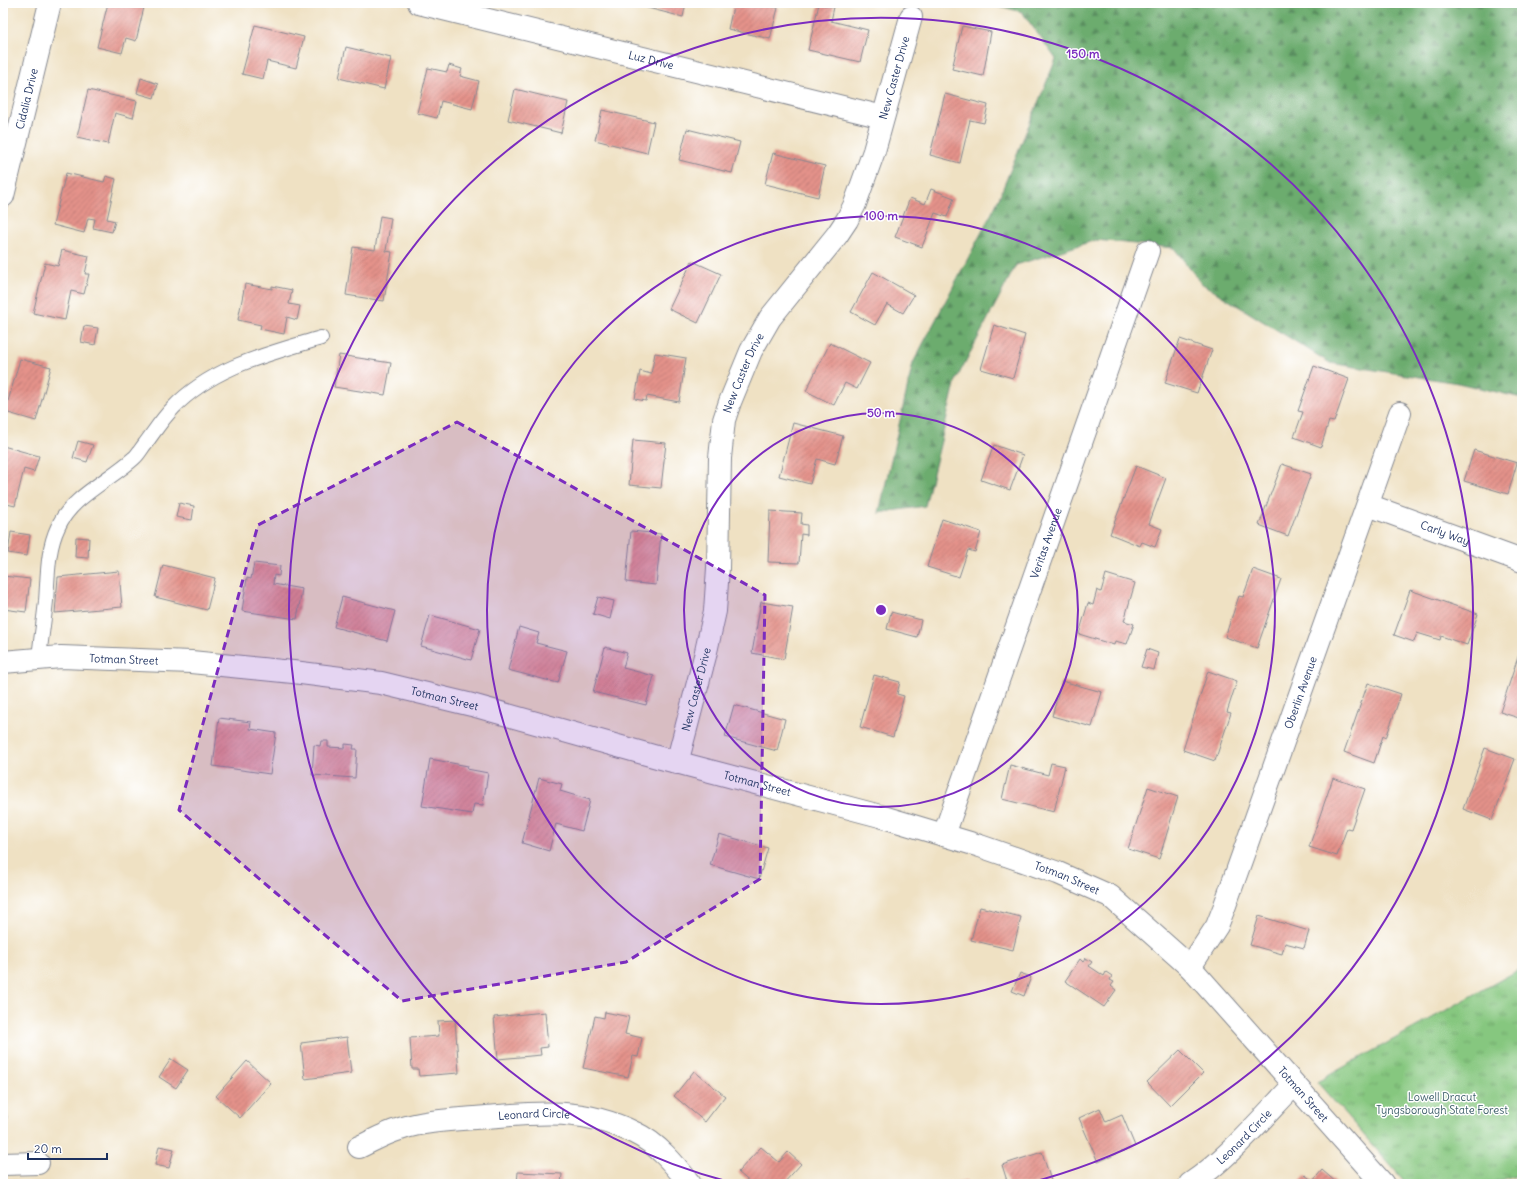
<svg xmlns="http://www.w3.org/2000/svg" width="1525" height="1187" font-family="Delius,sans-serif">
<style>
.forest{fill:url(#forest-firs);stroke:#446e66}
.park{fill:url(#park-tufts);stroke:#507b6e}
.building{fill:url(#building-hatch)}
.lines{fill:none;stroke-linecap:round;stroke-linejoin:round}
.service-casing{stroke:#858890;stroke-width:16}
.minor-casing{stroke:#858890;stroke-width:24}
.service{stroke:#fff;stroke-width:14}
.minor{stroke:#fff;stroke-width:22}
.marked{fill:#7b2cbf;fill-opacity:0.2;stroke:#7b2cbf;stroke-width:3;stroke-dasharray:8 5;stroke-linejoin:round}
.ring{fill:none;stroke:#7b2cbf;stroke-width:2}
.labels{text-anchor:middle;stroke-width:3;stroke-linejoin:round;paint-order:stroke}
.street-label{font-size:11px;fill:#1b2f5e;stroke:#fff}
.park-label{font-size:11px;fill:#3b5d68;stroke:#fff}
.centre{fill:#7b2cbf;stroke:#fff;stroke-width:2}
.ring-label{font-size:12px;text-anchor:middle;font-weight:bold;fill:#7b2cbf;stroke:#fff;stroke-width:3;stroke-linejoin:round;paint-order:stroke}
</style>
<defs>
<pattern id="forest-firs" width="22" height="20" patternUnits="userSpaceOnUse"><rect width="22" height="20" fill="#6cac6e"/><path d="M5 1l3.5 6h-7zM16 11l3.5 6h-7z" fill="#588c5e"/></pattern>
<pattern id="park-tufts" width="24" height="20" patternUnits="userSpaceOnUse"><rect width="24" height="20" fill="#86c77f"/><path d="M3 7l-1-3M5 7V3M7 7l1-3M15 17l-1-3M17 17v-4M19 17l1-3" fill="none" stroke="#6da26b"/></pattern>
<pattern id="building-hatch" width="6" height="6" patternUnits="userSpaceOnUse"><rect width="6" height="6" fill="#e4928a"/><path d="M-1 1l2-2M0 6l6-6M5 7l2-2" fill="none" stroke="#b87874"/></pattern>
</defs>
<rect width="100%" height="100%" fill="#fff"/>
<filter id="ink" filterUnits="userSpaceOnUse"><feTurbulence type="fractalNoise" baseFrequency=".025" numOctaves="2"/><feDisplacementMap in="SourceGraphic" scale="8" xChannelSelector="R" yChannelSelector="G"/><feConvolveMatrix kernelMatrix="1 2 1 2 8 2 1 2 1" color-interpolation-filters="sRGB"/></filter>
<filter id="wash" filterUnits="userSpaceOnUse"><feTurbulence type="fractalNoise" baseFrequency=".012" numOctaves="4" result="noise"/><feDisplacementMap in="SourceGraphic" scale="16" xChannelSelector="R" yChannelSelector="G"/><feGaussianBlur stdDeviation="0.9" result="paint"/><feColorMatrix in="noise" values="0 0 0 0 0 0 0 0 0 0 0 0 0 0 0 0 0 1.4 0 .05"/><feComposite in="paint" operator="in"/></filter>
<g filter="url(#wash)">
<rect width="100%" height="100%" fill="#efe1c3"/>
<path class="forest" d="M988 3H1522V398L1458 383 1330 363 1201 283 1174 248 1096 240 1016 265 956 380 925 506 879 513 913 363 996 205 1056 59 1022 12Z"/>
<path class="park" d="M1522 968V1174L1491 1184H1407L1317 1082Z"/>
<g id="blocks">
<path class="building" d="M108 3H145L136 41 126 38 122 53 97 47Z
M641 3H686L683 17 640 6Z
M734 3H757L778 8 770 39 728 29Z
M819 4 834 7 831 21 868 30 860 62 808 50Z
M255 25 304 37 296 68 267 61 263 79 242 74Z
M962 26 991 32 983 76 952 69Z
M346 47 391 58 384 89 339 78Z
M449 65 462 69 460 76 479 81 472 109 441 101 437 118 417 113 428 68 447 72Z
M141 78 158 84 154 98 137 93Z
M515 89 568 102 561 133 508 120Z
M88 90 137 101 133 118 115 113 108 144 77 137Z
M945 94 988 105 984 123 970 120 960 163 930 155Z
M602 110 654 122 647 153 595 140Z
M687 129 740 142 732 173 679 160Z
M773 153 825 166 818 197 765 184Z
M66 173 104 182 106 176 116 179 107 219 115 221 112 232 93 228 95 219 88 218 84 233 53 225Z
M931 189 954 198 947 217 935 213 922 247 895 237 910 198 925 204Z
M380 216 391 218 386 251 392 252 384 301 346 295 353 247 375 250Z
M62 250 89 256 85 274H89L84 294 71 291 65 320 33 313 45 263 58 266Z
M692 261 721 274 698 323 669 309Z
M873 272 914 295 903 313 887 304 875 325 851 312Z
M245 284 272 289V286L292 290 289 304 300 306 297 320 287 317 284 334 260 329 261 325 238 320Z
M994 325 1025 335 1013 378 981 369Z
M84 326 98 328 95 345 81 342Z
M1180 339 1212 350 1197 393 1165 383Z
M830 343 870 363 857 389 845 383 834 405 806 391Z
M655 353 686 358 679 402 647 396 646 401 635 399 640 371 651 374Z
M339 355 391 363 385 395 334 387Z
M20 359 51 367 36 421 5 412Z
M1314 366 1349 379 1334 422 1329 421 1321 447 1294 437 1303 412 1298 411Z
M793 423 843 436 835 464 817 459 810 484 779 476Z
M633 440 666 443 661 488 629 485Z
M78 441 93 445 87 462 73 458Z
M994 445 1023 455 1010 490 981 480Z
M3 446 39 456 34 472 24 469 15 506 3 503Z
M1474 450 1517 463 1508 494 1464 481Z
M1282 464 1311 474 1288 536 1259 525Z
M1136 466 1166 478 1149 524 1162 529 1155 547 1142 542 1140 546 1110 534Z
M179 503 194 506 192 520 176 517Z
M770 511 802 513 801 524 807 525V535L801 534 799 563 768 562Z
M942 519 981 532 975 552 968 550 959 577 927 567Z
M631 531 661 534 656 585 626 582Z
M11 532 30 535 27 556 8 553Z
M76 537 89 538 88 558 75 557Z
M254 563 280 566 279 576 274 575 273 584 302 589 297 619 242 611 247 578 251 579Z
M163 565 215 578 207 610 155 597Z
M1253 569 1281 579 1257 648 1225 637 1239 596 1243 597Z
M119 571 122 607 55 613 58 577Z
M1106 574 1135 583 1124 621 1134 624 1127 644 1115 641 1114 645 1079 634 1088 603 1093 605 1097 590 1101 592Z
M3 576 30 579 26 612 3 609Z
M1410 590 1478 614 1467 645 1441 636 1440 640 1417 633 1414 642 1394 635Z
M342 597 395 611 387 641 334 627Z
M598 597 614 601 610 619 593 614Z
M761 602 793 607 784 659 752 653Z
M891 612 921 620 917 637 887 629Z
M430 615 480 629 471 660 421 646Z
M519 627 539 633 536 643 567 651 558 683 508 670Z
M605 647 627 653 623 668 654 676 646 705 593 692Z
M1147 649 1158 653 1154 670 1141 667Z
M1519 654 1522 655V719L1500 712Z
M1208 671 1237 681 1227 712 1231 713 1215 761 1183 750Z
M874 675 900 682 897 694 904 696 893 737 860 727Z
M1062 681 1102 692 1092 727 1052 716Z
M1368 683 1401 694 1386 738 1383 736 1374 763 1344 752Z
M734 705 785 719 777 751 725 737Z
M219 718 251 722 250 729 276 733 270 774 213 766Z
M321 741H328V747L345 748V744L354 745 353 749H357L355 778 312 775 314 745 320 746Z
M1485 748 1515 759 1492 820 1463 809Z
M430 759 468 766 467 769 488 773 483 805 474 804 472 814 422 806Z
M1051 763 1065 766 1054 812 1002 799 1010 765 1048 775Z
M539 778 562 784 560 791 590 800 582 831 556 824 549 851 522 843Z
M1333 778 1365 789 1351 829 1347 828 1337 856 1309 847Z
M1148 787 1178 797 1159 859 1128 849Z
M719 834 768 848 759 879 710 865Z
M980 907 1021 917 1013 950 971 940Z
M1259 916 1309 931 1304 948 1285 943 1282 954 1250 945Z
M1086 958 1092 962 1089 966 1104 976 1106 972 1112 976 1110 980 1114 982 1111 986 1116 990 1104 1007 1065 981 1080 959 1083 962Z
M1020 973 1031 977 1024 996 1012 991Z
M545 1012 548 1047 540 1048 541 1055 498 1059 494 1017Z
M605 1012 629 1017 625 1034 642 1038 638 1057 633 1056 628 1077 583 1068 595 1016 604 1018Z
M455 1020 459 1073 419 1076 418 1069H412L410 1038 439 1036 438 1021Z
M347 1037 351 1073 305 1079 301 1043Z
M1180 1050 1203 1073 1170 1106 1147 1082Z
M171 1059 188 1070 176 1088 159 1077Z
M247 1061 271 1083 240 1118 216 1096Z
M694 1071 725 1096 705 1122 674 1096Z
M4 1094 7 1118H3V1095Z
M1100 1108 1106 1122 1122 1115 1135 1146 1098 1162 1079 1118Z
M159 1146 174 1149 169 1168 155 1165Z
M761 1147 779 1162 788 1152 801 1164 783 1184H752L738 1172Z
M1042 1152 1052 1184H1008L1002 1165Z
M1322 1170 1338 1184H1297L1305 1175 1313 1181Z
M518 1172 562 1174 561 1184H517Z
M966 1180 967 1184H950V1183Z"/>
</g>
</g>
<g filter="url(#ink)">
<use href="#blocks" fill-opacity="0" stroke="#858890" stroke-width="1"/>
<g class="lines">
<g class="service-casing">
<path id="service" d="M39 658C41 639 44 620 46 601 48 576 47 550 58 527 71 497 110 480 134 458 138 455 141 449 145 444 154 432 162 419 173 408 212 367 268 354 321 338"/>
</g>
<g class="minor-casing">
<g id="minor">
<path id="s1" d="M419 3 883 117"/>
<path id="s2" d="M3 196 50 3"/>
<path id="s3" d="M1368 505 1522 561"/>
<path id="s4" d="M3 662 61 657 191 662 293 672 381 683 472 705 657 757 880 816 980 846 1058 873 1110 896 1190 967 1383 1184"/>
<path id="s5" d="M677 763 705 656 715 611 718 568 720 458 724 420 730 402 751 351 770 318 837 235 847 220 855 204 874 151 911 17"/>
<path id="s6" d="M944 835 1148 251"/>
<path id="s7" d="M1190 967 1217 926 1224 908 1400 413"/>
<path id="s8" d="M359 1147C372 1141 386 1133 400 1129 424 1121 450 1120 475 1118 533 1113 580 1106 635 1133 657 1143 675 1165 690 1184"/>
<path d="M3 1164 38 1163"/>
<path id="s9" d="M1190 1184C1229 1158 1262 1118 1294 1085"/>
</g>
</g>
<use href="#service" class="service"/>
<use href="#minor" class="minor"/>
</g>
</g>
<path class="marked" d="M457 422 765 595 760 879 626 962 402 1001 179 810 258 525Z"/>
<g class="ring">
<circle cx="881" cy="610" r="197"/>
<circle cx="881" cy="610" r="394"/>
<path d="M733 1183A592 592 0 1 1 1029 1183"/>
</g>
<g class="labels">
<g class="street-label">
<text dy="4" stroke="none"><textPath href="#s1" startOffset="239">Luz Drive</textPath></text>
<text dy="4" stroke="none"><textPath href="#s5" startOffset="735">New Caster Drive</textPath></text>
<text dy="4" stroke="none"><textPath href="#s2" startOffset="100">Cidalia Drive</textPath></text>
<text dy="4" stroke="none"><textPath href="#s5" startOffset="399">New Caster Drive</textPath></text>
<text dy="4" stroke="none"><textPath href="#s3" startOffset="82">Carly Way</textPath></text>
<text dy="4" stroke="none"><textPath href="#s6" startOffset="309">Veritas Avenue</textPath></text>
<text dy="4" stroke="none"><textPath href="#s4" startOffset="121">Totman Street</textPath></text>
<text dy="4" stroke="none"><textPath href="#s5" startOffset="76">New Caster Drive</textPath></text>
<text dy="4" stroke="none"><textPath href="#s7" startOffset="297">Oberlin Avenue</textPath></text>
<text dy="4" stroke="none"><textPath href="#s4" startOffset="445">Totman Street</textPath></text>
<text dy="4" stroke="none"><textPath href="#s4" startOffset="769">Totman Street</textPath></text>
<text dy="4" stroke="none"><textPath href="#s4" startOffset="1093">Totman Street</textPath></text>
<text dy="4" stroke="none"><textPath href="#s4" startOffset="1417">Totman Street</textPath></text>
<text dy="4" stroke="none"><textPath href="#s8" startOffset="180">Leonard Circle</textPath></text>
<text dy="4" stroke="none"><textPath href="#s9" startOffset="72">Leonard Circle</textPath></text>
</g>
<g class="park-label">
<text x="1442" y="1101">Lowell Dracut<tspan x="1442" dy="13">Tyngsborough State Forest</tspan></text>
</g>
</g>
<circle cx="881" cy="610" r="6" class="centre"/>
<g class="ring-label">
<text x="1083" y="58">150 m</text>
<text x="881" y="220">100 m</text>
<text x="881" y="417">50 m</text>
</g>
<rect width="1525" height="1187" fill="none" stroke="#fff" stroke-width="16"/>
<path d="M28 1153v6h79v-6" fill="none" stroke="#1b2f5e" stroke-width="2"/>
<text x="34" y="1153" font-size="12" fill="#1b2f5e" stroke="#ffffff" stroke-width="3" paint-order="stroke">20 m</text>
</svg>
